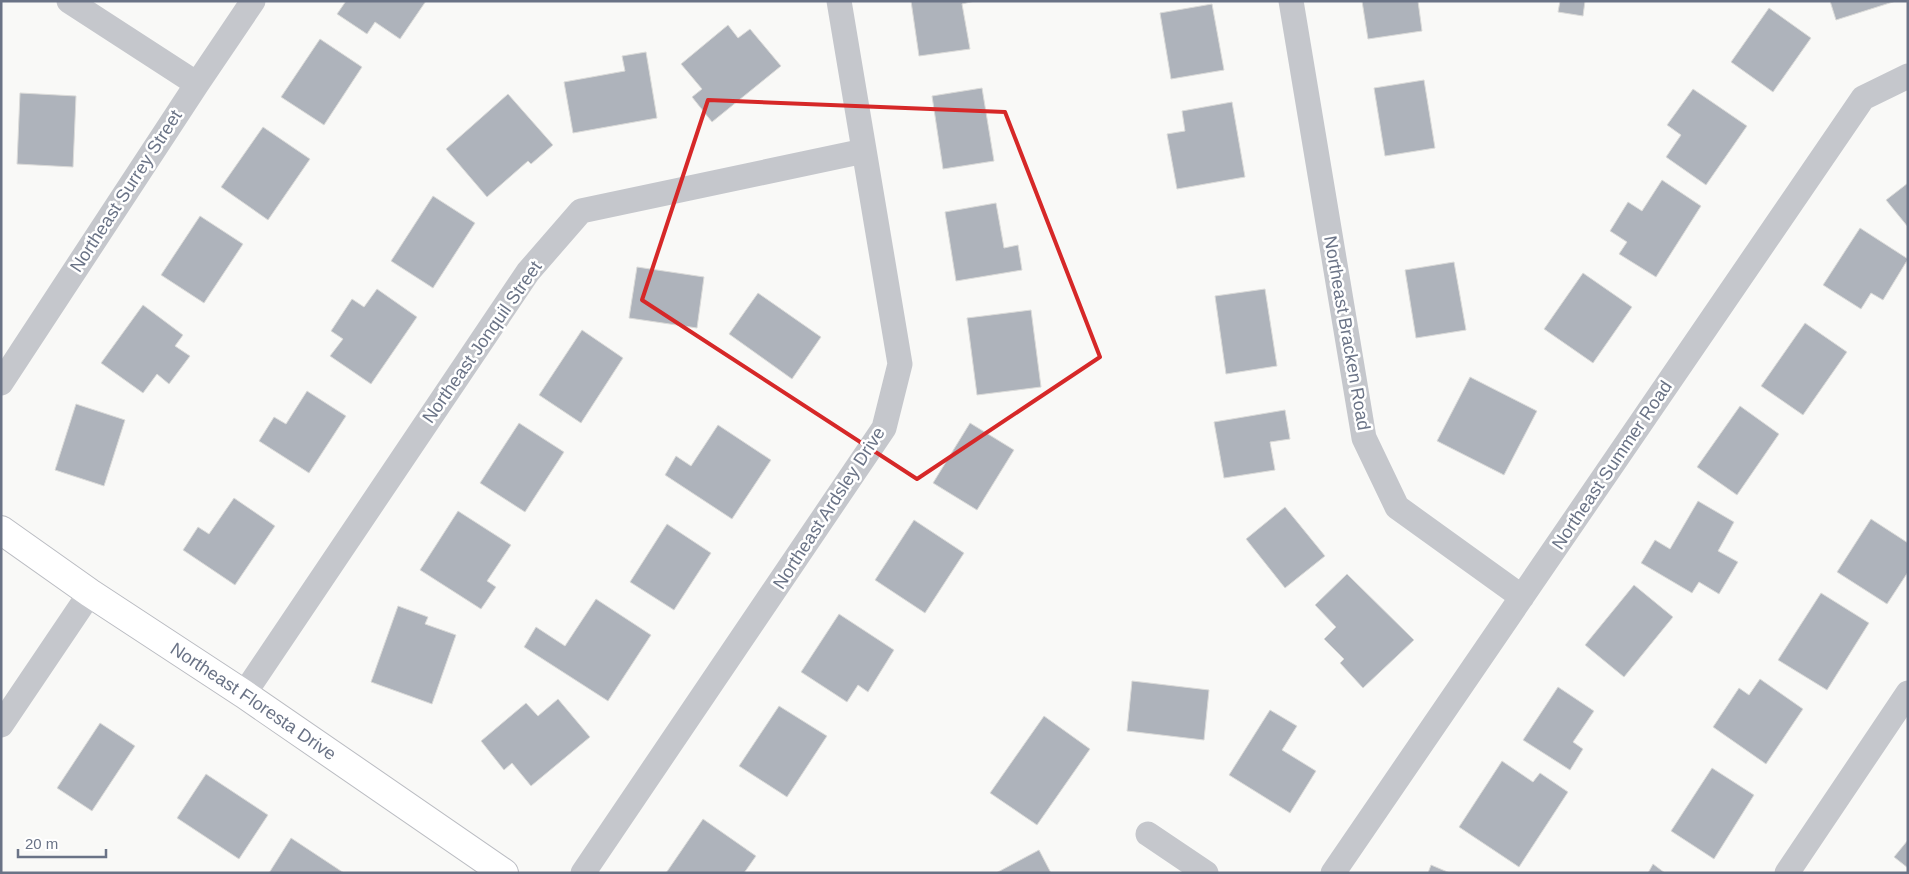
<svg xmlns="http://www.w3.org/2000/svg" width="1909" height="874" font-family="Arial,sans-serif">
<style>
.building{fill:#aeb3bb;stroke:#dbdbd9}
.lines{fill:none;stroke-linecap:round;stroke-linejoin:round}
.secondary-casing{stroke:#babcc2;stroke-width:30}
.street{stroke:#c5c7cc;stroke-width:25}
.secondary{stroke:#fff;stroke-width:28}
.marked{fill:none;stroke:#d62828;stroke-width:4;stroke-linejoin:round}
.labels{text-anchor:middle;stroke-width:5;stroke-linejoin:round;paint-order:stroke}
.street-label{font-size:18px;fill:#6a7386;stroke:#fff}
</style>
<rect width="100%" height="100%" fill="#f9f9f7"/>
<path class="building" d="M346 1H426L400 39 375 22 367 34 337 14Z
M911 1H975L962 4 970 49 919 56Z
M1362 1H1418L1422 31 1368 39Z
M1560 1H1585L1583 16 1558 12Z
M1830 1H1896L1836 20Z
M1212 4 1224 70 1171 79 1160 13Z
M1769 8 1811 38 1773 92 1731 62Z
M728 25 738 38 750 29 781 66 712 122 692 97 702 89 681 64Z
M320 39 362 67 324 125 281 97Z
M646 52 657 118 573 133 564 82 625 71 622 56Z
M1424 80 1435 148 1385 156 1374 88Z
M982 88 994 161 943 169 932 96Z
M1693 89 1747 126 1706 185 1666 157 1681 135 1667 125Z
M20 93 76 96 73 167 17 164Z
M508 94 553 145 531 164 528 161 487 197 446 149Z
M1232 102 1245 177 1177 189 1167 134 1185 131 1182 111Z
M263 127 310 159 268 220 221 187Z
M1662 180 1701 206 1656 277 1619 254 1627 242 1610 231 1628 202 1642 211Z
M1908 183V227L1886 200Z
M433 196 475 223 433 288 391 261Z
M996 203 1004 248 1018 245 1022 270 956 281 945 212Z
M200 216 243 244 204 303 161 275Z
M1860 228 1908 259 1883 300 1871 293 1861 309 1823 285Z
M1454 262 1466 330 1416 338 1405 270Z
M637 267 704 277 697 328 629 318Z
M1583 273 1632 307 1593 363 1544 329Z
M377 289 417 317 371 384 330 356 343 339 331 331 352 299 364 307Z
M1265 289 1277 366 1226 374 1215 296Z
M758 293 821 337 792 379 729 334Z
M143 305 183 335 175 346 190 356 169 384 157 374 143 393 101 363Z
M1031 310 1041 387 977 395 967 318Z
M1805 323 1847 352 1803 415 1761 386Z
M582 330 623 358 581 423 539 395Z
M1470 377 1537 411 1504 475 1437 441Z
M307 391 346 416 309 473 259 441 274 417 286 424Z
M76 404 125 420 104 486 55 470Z
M1740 406 1779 434 1737 495 1697 467Z
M1285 410 1290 439 1270 442 1275 470 1224 478 1214 422Z
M519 423 564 452 525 512 480 483Z
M970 423 1014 450 977 510 933 483Z
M718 425 771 460 732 519 665 475 676 456 691 466Z
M234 498 275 526 235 585 183 550 198 527 209 534Z
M1698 501 1734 522 1718 551 1738 562 1719 594 1699 582 1692 593 1641 563 1655 540 1670 549Z
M1285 507 1325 556 1285 588 1246 539Z
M458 511 511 545 487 581 496 587 481 609 420 570Z
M1871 519 1908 543V572L1887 604 1837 572Z
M914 520 964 553 925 613 875 580Z
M667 524 711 553 674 610 630 582Z
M1347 574 1414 640 1363 688 1340 663 1344 659 1324 639 1336 627 1315 605Z
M1634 585 1673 617 1624 677 1585 645Z
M1821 593 1869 623 1827 690 1778 660Z
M596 599 651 635 608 701 524 647 536 627 565 646Z
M398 606 428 617 425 624 456 635 432 704 371 682Z
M839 614 894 650 868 692 858 685 847 702 801 672Z
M1760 679 1803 709 1766 764 1713 727 1739 688 1749 695Z
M1132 681 1209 690 1204 740 1127 731Z
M1558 687 1594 711 1573 742 1583 749 1570 770 1523 740Z
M558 699 590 737 531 786 512 763 504 770 481 741 526 703 538 716Z
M779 706 827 736 787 797 739 766Z
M1270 710 1297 726 1282 750 1316 771 1290 813 1229 775Z
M1044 716 1090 749 1037 825 990 793Z
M100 723 135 746 92 811 57 788Z
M1502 761 1533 782 1540 773 1568 792 1519 867 1459 827Z
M1712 768 1754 795 1714 859 1671 831Z
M206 774 268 815 239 859 177 818Z
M703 819 756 856 744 873H666Z
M291 838 344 873H269Z
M1908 840V868L1894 857Z
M1039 850 1051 873H996Z
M1653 864 1665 873H1648Z
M1431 865 1450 873H1428Z"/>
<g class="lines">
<g class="secondary-casing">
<g id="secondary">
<path id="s1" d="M1 530 90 593 244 694 504 873"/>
</g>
</g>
<path class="street" d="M69 1 197 84
M1291 1 1364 438 1397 507 1522 597
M1 383 197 84 253 1
M244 694 528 272 581 211 864 151
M1 725 90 593
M1148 834 1206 873
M583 873 884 428 900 364 839 1
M1333 873 1863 98 1908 76
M1787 873 1908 693"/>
<use href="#secondary" class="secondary"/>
</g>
<path class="marked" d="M708 100 1005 112 1100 357 917 479 642 300Z"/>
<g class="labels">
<g class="street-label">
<text transform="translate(126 191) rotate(-57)" y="6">Northeast Surrey Street</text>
<text transform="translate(1347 333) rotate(80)" y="6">Northeast Bracken Road</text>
<text transform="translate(482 342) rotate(-55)" y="6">Northeast Jonquil Street</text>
<text transform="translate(1612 465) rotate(-56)" y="6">Northeast Summer Road</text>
<text transform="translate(829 508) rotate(-57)" y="6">Northeast Ardsley Drive</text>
<text dy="6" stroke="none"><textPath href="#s1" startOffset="305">Northeast Floresta Drive</textPath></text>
</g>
</g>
<rect width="1909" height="874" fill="none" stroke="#6a7386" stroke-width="5"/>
<path d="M18 849v8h88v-8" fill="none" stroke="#6a7386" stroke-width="2.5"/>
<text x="25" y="849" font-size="15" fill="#6a7386" stroke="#ffffff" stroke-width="4" paint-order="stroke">20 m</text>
</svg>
